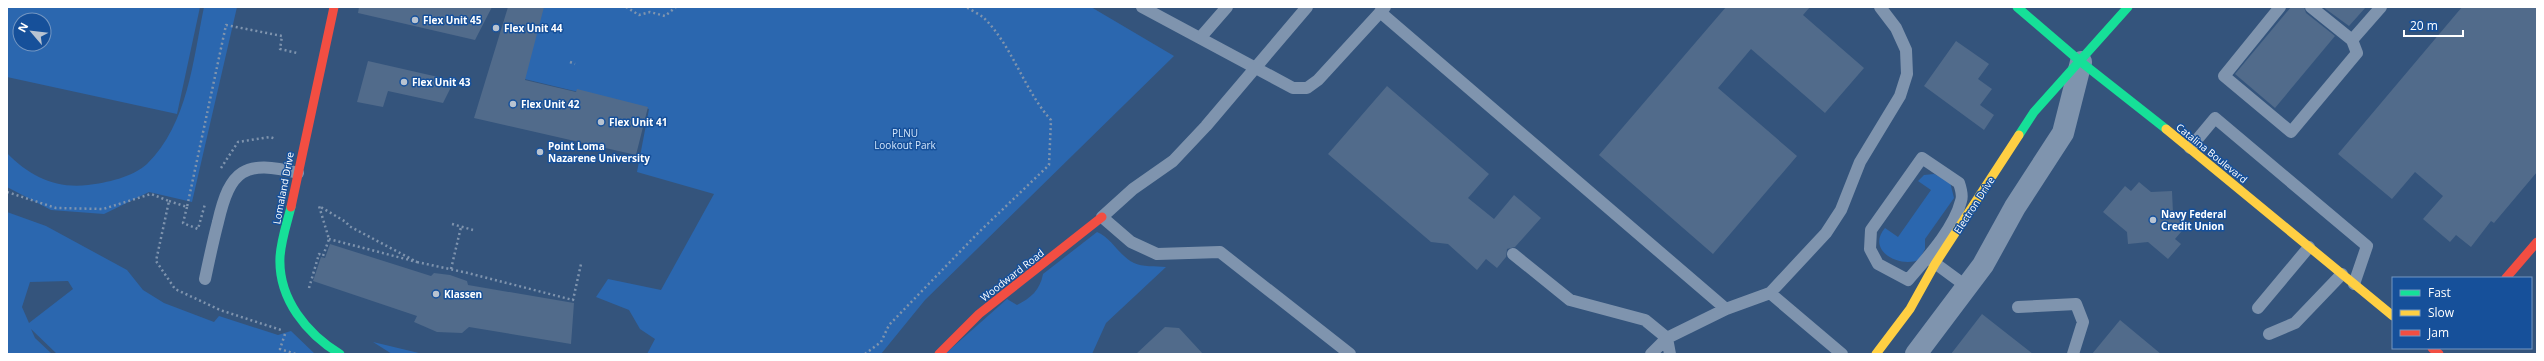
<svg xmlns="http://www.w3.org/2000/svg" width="2544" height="361" font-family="'Open Sans',sans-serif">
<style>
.green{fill:#2b67af;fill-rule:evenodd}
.building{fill:#516b8b}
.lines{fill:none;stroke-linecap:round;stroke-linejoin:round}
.path{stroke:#7f94ae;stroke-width:2.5;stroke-dasharray:2 3;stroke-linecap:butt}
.lane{stroke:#7f94ae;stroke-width:12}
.street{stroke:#7f94ae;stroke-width:22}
.fast{stroke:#16e098;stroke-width:9}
.slow{stroke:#ffcf43;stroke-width:9}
.jam{stroke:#f24e42;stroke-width:9}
.poi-dot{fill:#b8c3d1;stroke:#16509a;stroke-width:1.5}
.labels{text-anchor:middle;stroke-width:3;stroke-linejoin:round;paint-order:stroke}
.poi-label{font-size:10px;font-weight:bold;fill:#fff;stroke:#16509a;text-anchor:start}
.park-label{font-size:10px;fill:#d3e6fc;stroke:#16509a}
.street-label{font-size:10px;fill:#fff;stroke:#16509a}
</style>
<rect width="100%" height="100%" fill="#34547c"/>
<path class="green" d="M7 7H200L177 114 7 77ZM20 20H44V44H20Z
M204 7H237L192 202 149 192 104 214 51 210 7 187V153C29 176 56 189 88 185 106 183 133 177 147 164 188 124 193 60 204 7Z
M516 7H1091L1174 56 925 300 881 354H647L655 339 640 329 629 310 596 297 608 279 661 290 714 194 637 172 649 109 504 74Z
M1934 174 1950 182 1954 198 1925 239V249L1919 260C1898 268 1866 250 1885 228L1898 237 1931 190 1918 181 1924 175Z
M7 212 46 226 127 270 143 290 164 303 214 322 219 316 278 335 291 331 315 354H57L31 329 35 338 52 354H7ZM68 281 73 289 29 323 22 307 30 282Z
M1097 232C1112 238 1119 256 1134 263 1142 267 1156 266 1166 267L1106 323 1092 354H945L1007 299 1017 305C1031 298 1040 290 1043 274Z
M373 342 423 354H392Z"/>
<path class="building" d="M359 7H492L475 40 358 13Z
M508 7H544L525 80 576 92 577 89 648 107 636 155 474 118Z
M1726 7H1810L1803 15 1864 68 1825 113 1751 49 1718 88 1797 156 1713 254 1599 155Z
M2291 7H2304L2306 13 2335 36 2275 108 2235 74Z
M2323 7H2366L2349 26Z
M2462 7H2537V172L2494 223 2491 221 2471 247 2456 235 2450 242 2423 219 2443 196 2415 172 2392 199 2338 154Z
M1956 41 1989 64 1978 79 1992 89 1980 105 1994 115 1984 130 1924 86Z
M368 61 447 79 445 85 451 87 443 103 388 91 383 107 357 102Z
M1387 86 1489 174 1468 198 1494 219 1514 195 1541 218 1515 247 1507 249 1506 257 1497 268 1486 259 1477 270 1448 244 1431 242 1328 154Z
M2139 182 2151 192 2172 191 2173 213 2187 225 2175 239 2181 244 2168 259 2148 242 2128 244 2127 232 2103 212 2125 186 2131 191Z
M330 244 431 276 434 273 450 275 467 281 468 285 574 303 571 344 469 327 462 333 437 332 414 322 417 316 313 281 321 257 325 258Z
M1982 314 2033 354H1951Z
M2120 320 2161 354H2092Z
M1165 327 1179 328 1203 354H1136Z"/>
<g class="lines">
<path class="path" d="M626 7 639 15 650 12 665 16 676 7
M570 62 575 64
M221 168 238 142 270 137 276 139
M7 192 56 208 103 209 151 194 169 201 156 261 175 289 220 310 281 330
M169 201 187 207 226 25 282 36 280 49 297 53
M187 207 183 223 198 229 205 204
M452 224 473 230
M417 262 468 273 573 300 581 264
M451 269 461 227
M309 288 319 254 323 256 329 239 319 206 346 222 349 226 417 262 329 239
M285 334 280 349 296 354
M865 354 881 342 889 325 978 233 1049 165 1051 120C1024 90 1013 47 984 18 979 14 971 10 966 7"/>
<path class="lane" d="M1142 7 1293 88H1307L1318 80 1385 7
M1307 7 1206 126 1173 161 1133 189 1102 217 1131 242 1157 254 1220 252 1350 354
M2280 7 2224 76 2291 132 2357 53 2352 40 2311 7
M1380 12 1726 309
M1200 38 1227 7
M2352 40 2381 7
M2190 148 2215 118 2367 246 2354 284
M1922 158 1959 183C1961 189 1963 196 1961 201 1954 229 1926 259 1908 280L1878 264 1870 249 1871 230Z
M1513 254 1570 300 1645 320 1667 338 1651 354
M1932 261 1966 286
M205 279C209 260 213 241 218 222 230 170 244 159 298 173
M1770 293 1842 354
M2018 307 2076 304 2083 322 2073 354
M2258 308 2309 247
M2269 334 2295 323 2342 274
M1670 354 1667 338 1726 309 1770 293 1826 233 1841 210 1860 162 1900 96 1907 74 1906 50 1896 28 1880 7"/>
<path class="street" d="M1916 354 1983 265 2015 207 2063 133 2081 62"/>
<path class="fast" d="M2017 7 2081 62 2166 129
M2019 135 2034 112 2128 7
M291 207C287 223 281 240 280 257 278 299 307 334 340 354"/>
<path class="slow" d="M2166 129 2393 316
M1876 354 1910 309 1935 264 2019 135"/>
<path class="jam" d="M291 207 334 7
M2506 278 2537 242
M2432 348 2439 354
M939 354 979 314 1102 217"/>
</g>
<g class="poi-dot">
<circle cx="415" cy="20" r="4"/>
<circle cx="496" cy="28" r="4"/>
<circle cx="404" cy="82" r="4"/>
<circle cx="513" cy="104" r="4"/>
<circle cx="601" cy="122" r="4"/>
<circle cx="540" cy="152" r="4"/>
<circle cx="2153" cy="220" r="4"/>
<circle cx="436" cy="294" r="4"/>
</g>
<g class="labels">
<g class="poi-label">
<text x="423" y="24">Flex Unit 45</text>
<text x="504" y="32">Flex Unit 44</text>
<text x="412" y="86">Flex Unit 43</text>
<text x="521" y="108">Flex Unit 42</text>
<text x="609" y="126">Flex Unit 41</text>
<text x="548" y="150">Point Loma<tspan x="548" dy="12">Nazarene University</tspan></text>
<text x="2161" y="218">Navy Federal<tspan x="2161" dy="12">Credit Union</tspan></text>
<text x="444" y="298">Klassen</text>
</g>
<g class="park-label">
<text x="905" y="137">PLNU<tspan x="905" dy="12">Lookout Park</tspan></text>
</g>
<g class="street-label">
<text transform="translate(2212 153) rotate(39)" y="4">Catalina Boulevard</text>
<text transform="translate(283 188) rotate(-79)" y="4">Lomaland Drive</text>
<text transform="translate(1974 205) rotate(-57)" y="4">Electron Drive</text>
<text transform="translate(1012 275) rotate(-38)" y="4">Woodward Road</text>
</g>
</g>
<rect width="2544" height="361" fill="none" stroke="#ffffff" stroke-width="16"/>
<rect x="2392" y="277" width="140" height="72" fill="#16509a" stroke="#7396c2"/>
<rect x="2400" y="290" width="20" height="6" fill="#16e098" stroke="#7396c2"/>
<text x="2428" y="297" font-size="12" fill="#ffffff">Fast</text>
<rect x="2400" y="310" width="20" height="6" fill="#ffcf43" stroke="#7396c2"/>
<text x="2428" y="317" font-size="12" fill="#ffffff">Slow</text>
<rect x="2400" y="330" width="20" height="6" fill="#f24e42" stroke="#7396c2"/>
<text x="2428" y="337" font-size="12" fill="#ffffff">Jam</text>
<g transform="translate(32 32) rotate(298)"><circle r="19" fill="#16509a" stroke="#7396c2"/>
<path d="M0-3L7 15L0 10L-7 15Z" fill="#b8c3d1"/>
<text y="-6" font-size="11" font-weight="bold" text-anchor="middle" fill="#ffffff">N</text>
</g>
<path d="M2404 30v6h59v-6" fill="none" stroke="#ffffff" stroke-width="2"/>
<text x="2410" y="30" font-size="12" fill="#ffffff" stroke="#16509a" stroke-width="3" paint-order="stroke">20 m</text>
</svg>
